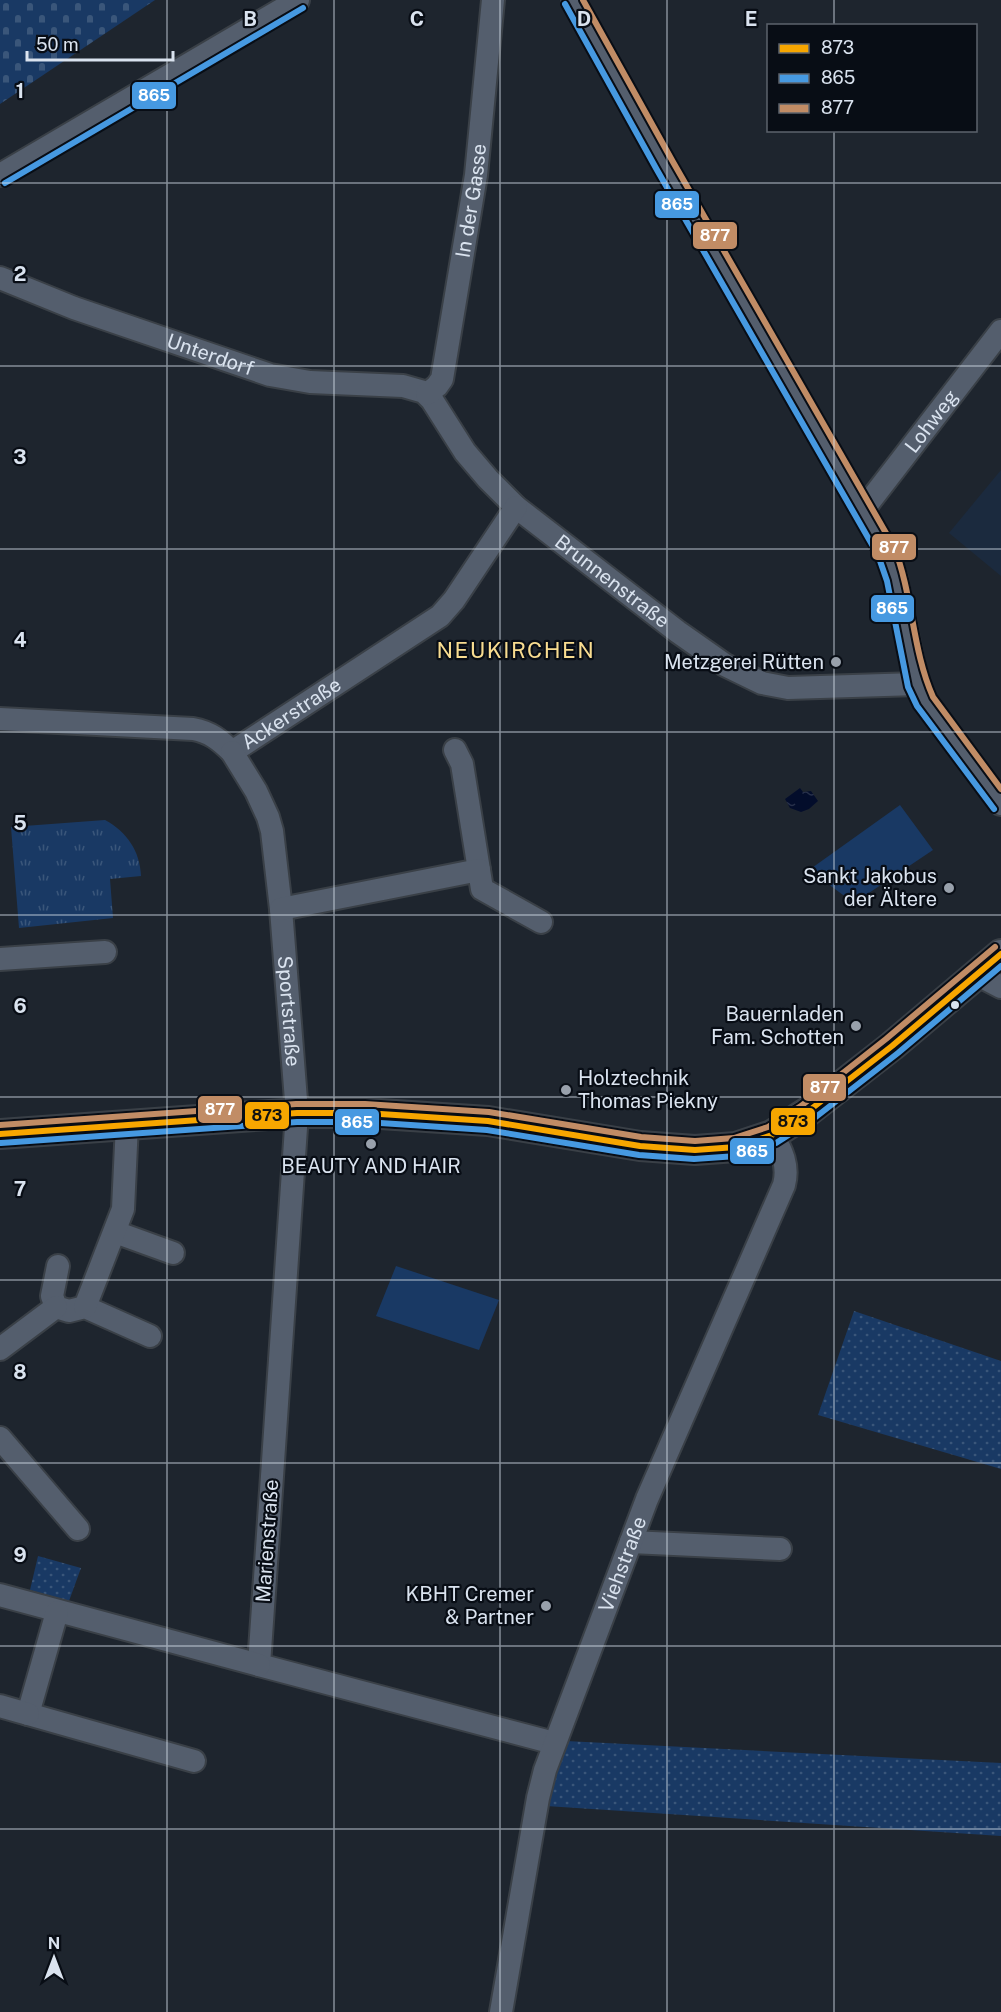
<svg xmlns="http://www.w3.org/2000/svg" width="1001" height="2012" font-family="'Public Sans',sans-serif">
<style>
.built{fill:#1b2a3e}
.grass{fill:url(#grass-dots)}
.cemetery{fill:url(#cemetery-stones)}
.park{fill:url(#park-tufts)}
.garden{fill:#193964}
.water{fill:url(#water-ripples)}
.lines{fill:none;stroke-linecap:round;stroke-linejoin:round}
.minor-casing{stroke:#3a4047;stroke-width:26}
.tertiary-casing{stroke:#3a4047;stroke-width:32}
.minor{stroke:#545e6d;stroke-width:22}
.tertiary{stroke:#545e6d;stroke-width:28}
.bus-1-casing{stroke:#080d15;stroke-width:10}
.bus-2-casing{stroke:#080d15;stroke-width:10}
.bus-3-casing{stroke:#080d15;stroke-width:10}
.bus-1{stroke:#f7a600;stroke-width:6}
.bus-2{stroke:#4699e1;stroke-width:6}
.bus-3{stroke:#c18c65;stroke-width:6}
.grid{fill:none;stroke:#dae3ef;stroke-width:1.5;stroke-opacity:0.55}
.poi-dot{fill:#98a0ab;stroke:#080d15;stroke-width:2}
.bus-dot{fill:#dae3ef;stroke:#080d15;stroke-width:2}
.labels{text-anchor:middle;stroke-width:4.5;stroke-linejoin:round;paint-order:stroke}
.street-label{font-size:20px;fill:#dae3ef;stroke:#080d15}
.poi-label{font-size:20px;fill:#dae3ef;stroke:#080d15;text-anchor:end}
.quarter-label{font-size:22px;letter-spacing:1.5px;fill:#f8dc90;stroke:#080d15}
.grid-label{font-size:20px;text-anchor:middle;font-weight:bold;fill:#dae3ef;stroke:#080d15;stroke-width:4.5;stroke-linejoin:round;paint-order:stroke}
.line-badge{stroke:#080d15;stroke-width:2}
.badge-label{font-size:16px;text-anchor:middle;font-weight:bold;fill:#fff}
.pale-badge-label{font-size:16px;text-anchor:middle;font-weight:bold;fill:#111}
</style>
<defs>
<pattern id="grass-dots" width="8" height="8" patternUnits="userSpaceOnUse" patternTransform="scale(1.5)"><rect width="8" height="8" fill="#193964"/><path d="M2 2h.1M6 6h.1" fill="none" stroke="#3a567a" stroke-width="1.8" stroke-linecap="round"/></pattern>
<pattern id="cemetery-stones" width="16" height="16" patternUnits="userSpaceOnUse" patternTransform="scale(1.5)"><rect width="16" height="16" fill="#193964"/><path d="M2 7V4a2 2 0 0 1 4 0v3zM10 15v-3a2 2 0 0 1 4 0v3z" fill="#3a567a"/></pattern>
<pattern id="park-tufts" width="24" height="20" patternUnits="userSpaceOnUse" patternTransform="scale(1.5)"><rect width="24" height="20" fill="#193964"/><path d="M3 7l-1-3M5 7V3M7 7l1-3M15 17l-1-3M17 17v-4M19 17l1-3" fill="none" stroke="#3a567a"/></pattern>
<pattern id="water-ripples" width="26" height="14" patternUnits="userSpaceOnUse" patternTransform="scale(1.5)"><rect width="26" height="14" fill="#030d2b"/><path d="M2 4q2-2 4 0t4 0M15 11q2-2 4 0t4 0" fill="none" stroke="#27304a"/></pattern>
</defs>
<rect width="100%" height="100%" fill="#1e252e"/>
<path class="built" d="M1001 470V576L949 533Z"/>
<path class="grass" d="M854 1311 1001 1361V1469L818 1415Z
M38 1556 81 1568 69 1601 30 1590Z
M566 1741 1001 1763V1836L546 1806 550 1784Z"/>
<path class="cemetery" d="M0 0H155L0 104Z"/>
<path class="park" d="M105 820C127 832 140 851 141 876L110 879 113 918 19 928 11 827Z"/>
<path class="garden" d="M900 805 933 850 854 903 809 870Z
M396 1266 499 1300 479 1350 376 1316Z"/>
<path class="water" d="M800 788 803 792 811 791 818 801 809 809 801 812 790 808 785 799Z"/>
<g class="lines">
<g class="minor-casing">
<g id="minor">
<path d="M573 0 665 166 886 551 896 579 917 684 925 702 1001 804"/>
<path d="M0 175 298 0"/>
<path id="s1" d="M0 278 74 308 270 375 310 382 403 386 424 392 432 400 465 452 488 479 516 507 678 632 725 665 762 683 788 688 917 684"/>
<path id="s2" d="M427 394 437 386 442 379 476 175 493 0"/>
<path id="s3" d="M863 510 1001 331"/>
<path id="s4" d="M0 719 193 729C210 732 220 740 232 752L440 616 454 600 516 507"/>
<path d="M455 750 462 764 479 870"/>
<path id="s5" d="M232 752 256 791 268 817 272 831 281 909 297 1113 259 1665 554 1743"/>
<path d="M281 909 479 870 482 889 541 922"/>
<path d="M0 959 105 952"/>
<path d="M978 975 1001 987"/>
<path d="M115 1232 173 1253"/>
<path d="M58 1266 52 1296 56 1307 69 1311 85 1307 150 1336"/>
<path d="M85 1307 123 1209 127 1124"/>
<path d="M0 1349 56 1307"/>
<path d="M0 1438 78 1529"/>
<path d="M631 1542 780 1549"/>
<path d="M0 1595 259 1665"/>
<path d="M57 1612 28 1714 194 1761"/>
<path d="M0 1706 28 1714"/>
<path id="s6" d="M501 2012 538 1798 545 1770 647 1499 784 1185C789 1166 782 1150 772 1135"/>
</g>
</g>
<g class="tertiary-casing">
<path id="tertiary" d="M0 1134 297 1113H365L488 1121 640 1146 695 1150 736 1147 772 1135 806 1113 892 1046 1001 954"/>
</g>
<use href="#minor" class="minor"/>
<use href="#tertiary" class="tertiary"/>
<g class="bus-1-casing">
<path id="bus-1" d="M0 1134 297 1113H365L488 1121 640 1146 695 1150 736 1147 772 1135 806 1113 892 1046 1001 954"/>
</g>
<g class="bus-2-casing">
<path id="bus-2" d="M565 4 657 170 878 555 887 581 908 687 917 706 994 809
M5 183 303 8
M1 1143 297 1122H365L487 1130 639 1155 694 1159 737 1156 776 1143 812 1120 898 1053 1001 966"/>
</g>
<g class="bus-3-casing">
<path id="bus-3" d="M583 0 673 162 894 547C913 595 912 650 933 697L1001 789
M0 1125 296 1104H365L489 1112 641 1137 695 1141 734 1138 768 1127 801 1106 886 1039 995 947"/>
</g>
<use href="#bus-1" class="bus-1"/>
<use href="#bus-2" class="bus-2"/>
<use href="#bus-3" class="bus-3"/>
</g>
<path class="grid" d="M167 0V2012M334 0V2012M500 0V2012M667 0V2012M834 0V26M834 130V2012M0 183H1001M0 366H1001M0 549H1001M0 732H1001M0 915H1001M0 1097H1001M0 1280H1001M0 1463H1001M0 1646H1001M0 1829H1001"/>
<g class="poi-dot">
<circle cx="836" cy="662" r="6"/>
<circle cx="949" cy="888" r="6"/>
<circle cx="856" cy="1026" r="6"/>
<circle cx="566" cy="1090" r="6"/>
<circle cx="371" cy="1144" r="6"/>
<circle cx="546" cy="1606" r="6"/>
</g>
<circle class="bus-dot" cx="955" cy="1005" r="5"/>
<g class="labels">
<g class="street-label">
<text dy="7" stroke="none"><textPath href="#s2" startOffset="202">In der Gasse</textPath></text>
<text dy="7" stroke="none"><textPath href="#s1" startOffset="224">Unterdorf</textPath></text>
<text dy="7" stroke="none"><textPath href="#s3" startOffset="112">Lohweg</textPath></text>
<text dy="7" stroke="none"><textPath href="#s1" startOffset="712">Brunnenstraße</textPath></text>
<text dy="7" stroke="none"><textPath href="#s4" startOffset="310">Ackerstraße</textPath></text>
<text dy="7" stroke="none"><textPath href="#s5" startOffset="270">Sportstraße</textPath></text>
<text transform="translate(267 1541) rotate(-86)" y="7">Marienstraße</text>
<text dy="7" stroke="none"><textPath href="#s6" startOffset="466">Viehstraße</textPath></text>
</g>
<g class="poi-label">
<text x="824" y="669">Metzgerei Rütten</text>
<text x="937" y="883">Sankt Jakobus<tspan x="937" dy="23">der Ältere</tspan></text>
<text x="844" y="1021">Bauernladen<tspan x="844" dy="23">Fam. Schotten</tspan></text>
<text x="578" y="1085" text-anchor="start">Holztechnik<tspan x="578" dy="23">Thomas Piekny</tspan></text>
<text x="371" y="1173" text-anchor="middle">BEAUTY AND HAIR</text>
<text x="534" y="1601">KBHT Cremer<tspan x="534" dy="23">&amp; Partner</tspan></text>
</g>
<g class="quarter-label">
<text x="516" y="658">NEUKIRCHEN</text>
</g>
</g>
<g class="grid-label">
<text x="250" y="26">B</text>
<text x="417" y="26">C</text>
<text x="584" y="26">D</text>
<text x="751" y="26">E</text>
<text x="20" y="98">1</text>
<text x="20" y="281">2</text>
<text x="20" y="464">3</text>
<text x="20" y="647">4</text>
<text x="20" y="830">5</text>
<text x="20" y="1013">6</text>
<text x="20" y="1196">7</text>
<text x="20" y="1379">8</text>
<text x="20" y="1562">9</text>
</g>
<g class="line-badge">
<rect x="131" y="81" width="46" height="29" rx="6" fill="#4699e1"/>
<rect x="654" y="190" width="46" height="29" rx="6" fill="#4699e1"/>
<rect x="692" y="221" width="46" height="29" rx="6" fill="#c18c65"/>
<rect x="871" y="533" width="46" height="28" rx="6" fill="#c18c65"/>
<rect x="870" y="594" width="45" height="29" rx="6" fill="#4699e1"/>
<rect x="802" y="1073" width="45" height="29" rx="6" fill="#c18c65"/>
<rect x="197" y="1095" width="46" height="29" rx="6" fill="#c18c65"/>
<rect x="244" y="1101" width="46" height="29" rx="6" fill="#f7a600"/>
<rect x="770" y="1107" width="46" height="29" rx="6" fill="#f7a600"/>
<rect x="334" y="1108" width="46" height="28" rx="6" fill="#4699e1"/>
<rect x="729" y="1137" width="46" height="28" rx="6" fill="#4699e1"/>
</g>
<g class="badge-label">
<text x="154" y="101">865</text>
<text x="677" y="210">865</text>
<text x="715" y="241">877</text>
<text x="894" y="553">877</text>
<text x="892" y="614">865</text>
<text x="825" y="1093">877</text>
<text x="220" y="1115">877</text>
<text x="357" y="1128">865</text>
<text x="752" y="1157">865</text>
</g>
<g class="pale-badge-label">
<text x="267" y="1121">873</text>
<text x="793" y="1127">873</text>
</g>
<rect x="767" y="24" width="210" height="108" fill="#080d15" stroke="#5c636c" stroke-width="1.5"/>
<rect x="779" y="44" width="30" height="9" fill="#f7a600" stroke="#5c636c" stroke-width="1.5"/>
<text x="821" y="54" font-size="18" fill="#dae3ef">873</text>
<rect x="779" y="74" width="30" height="9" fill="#4699e1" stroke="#5c636c" stroke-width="1.5"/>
<text x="821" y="84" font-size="18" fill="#dae3ef">865</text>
<rect x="779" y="104" width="30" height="9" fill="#c18c65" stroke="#5c636c" stroke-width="1.5"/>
<text x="821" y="114" font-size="18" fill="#dae3ef">877</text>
<g transform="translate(54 1958)" stroke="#080d15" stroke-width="4.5" paint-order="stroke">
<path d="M0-4.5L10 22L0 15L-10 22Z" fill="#dae3ef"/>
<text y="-9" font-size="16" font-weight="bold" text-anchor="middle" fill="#dae3ef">N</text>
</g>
<path d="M27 51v9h146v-9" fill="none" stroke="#dae3ef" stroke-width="3"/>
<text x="36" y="51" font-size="18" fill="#dae3ef" stroke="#080d15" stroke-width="4.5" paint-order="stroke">50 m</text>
</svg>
